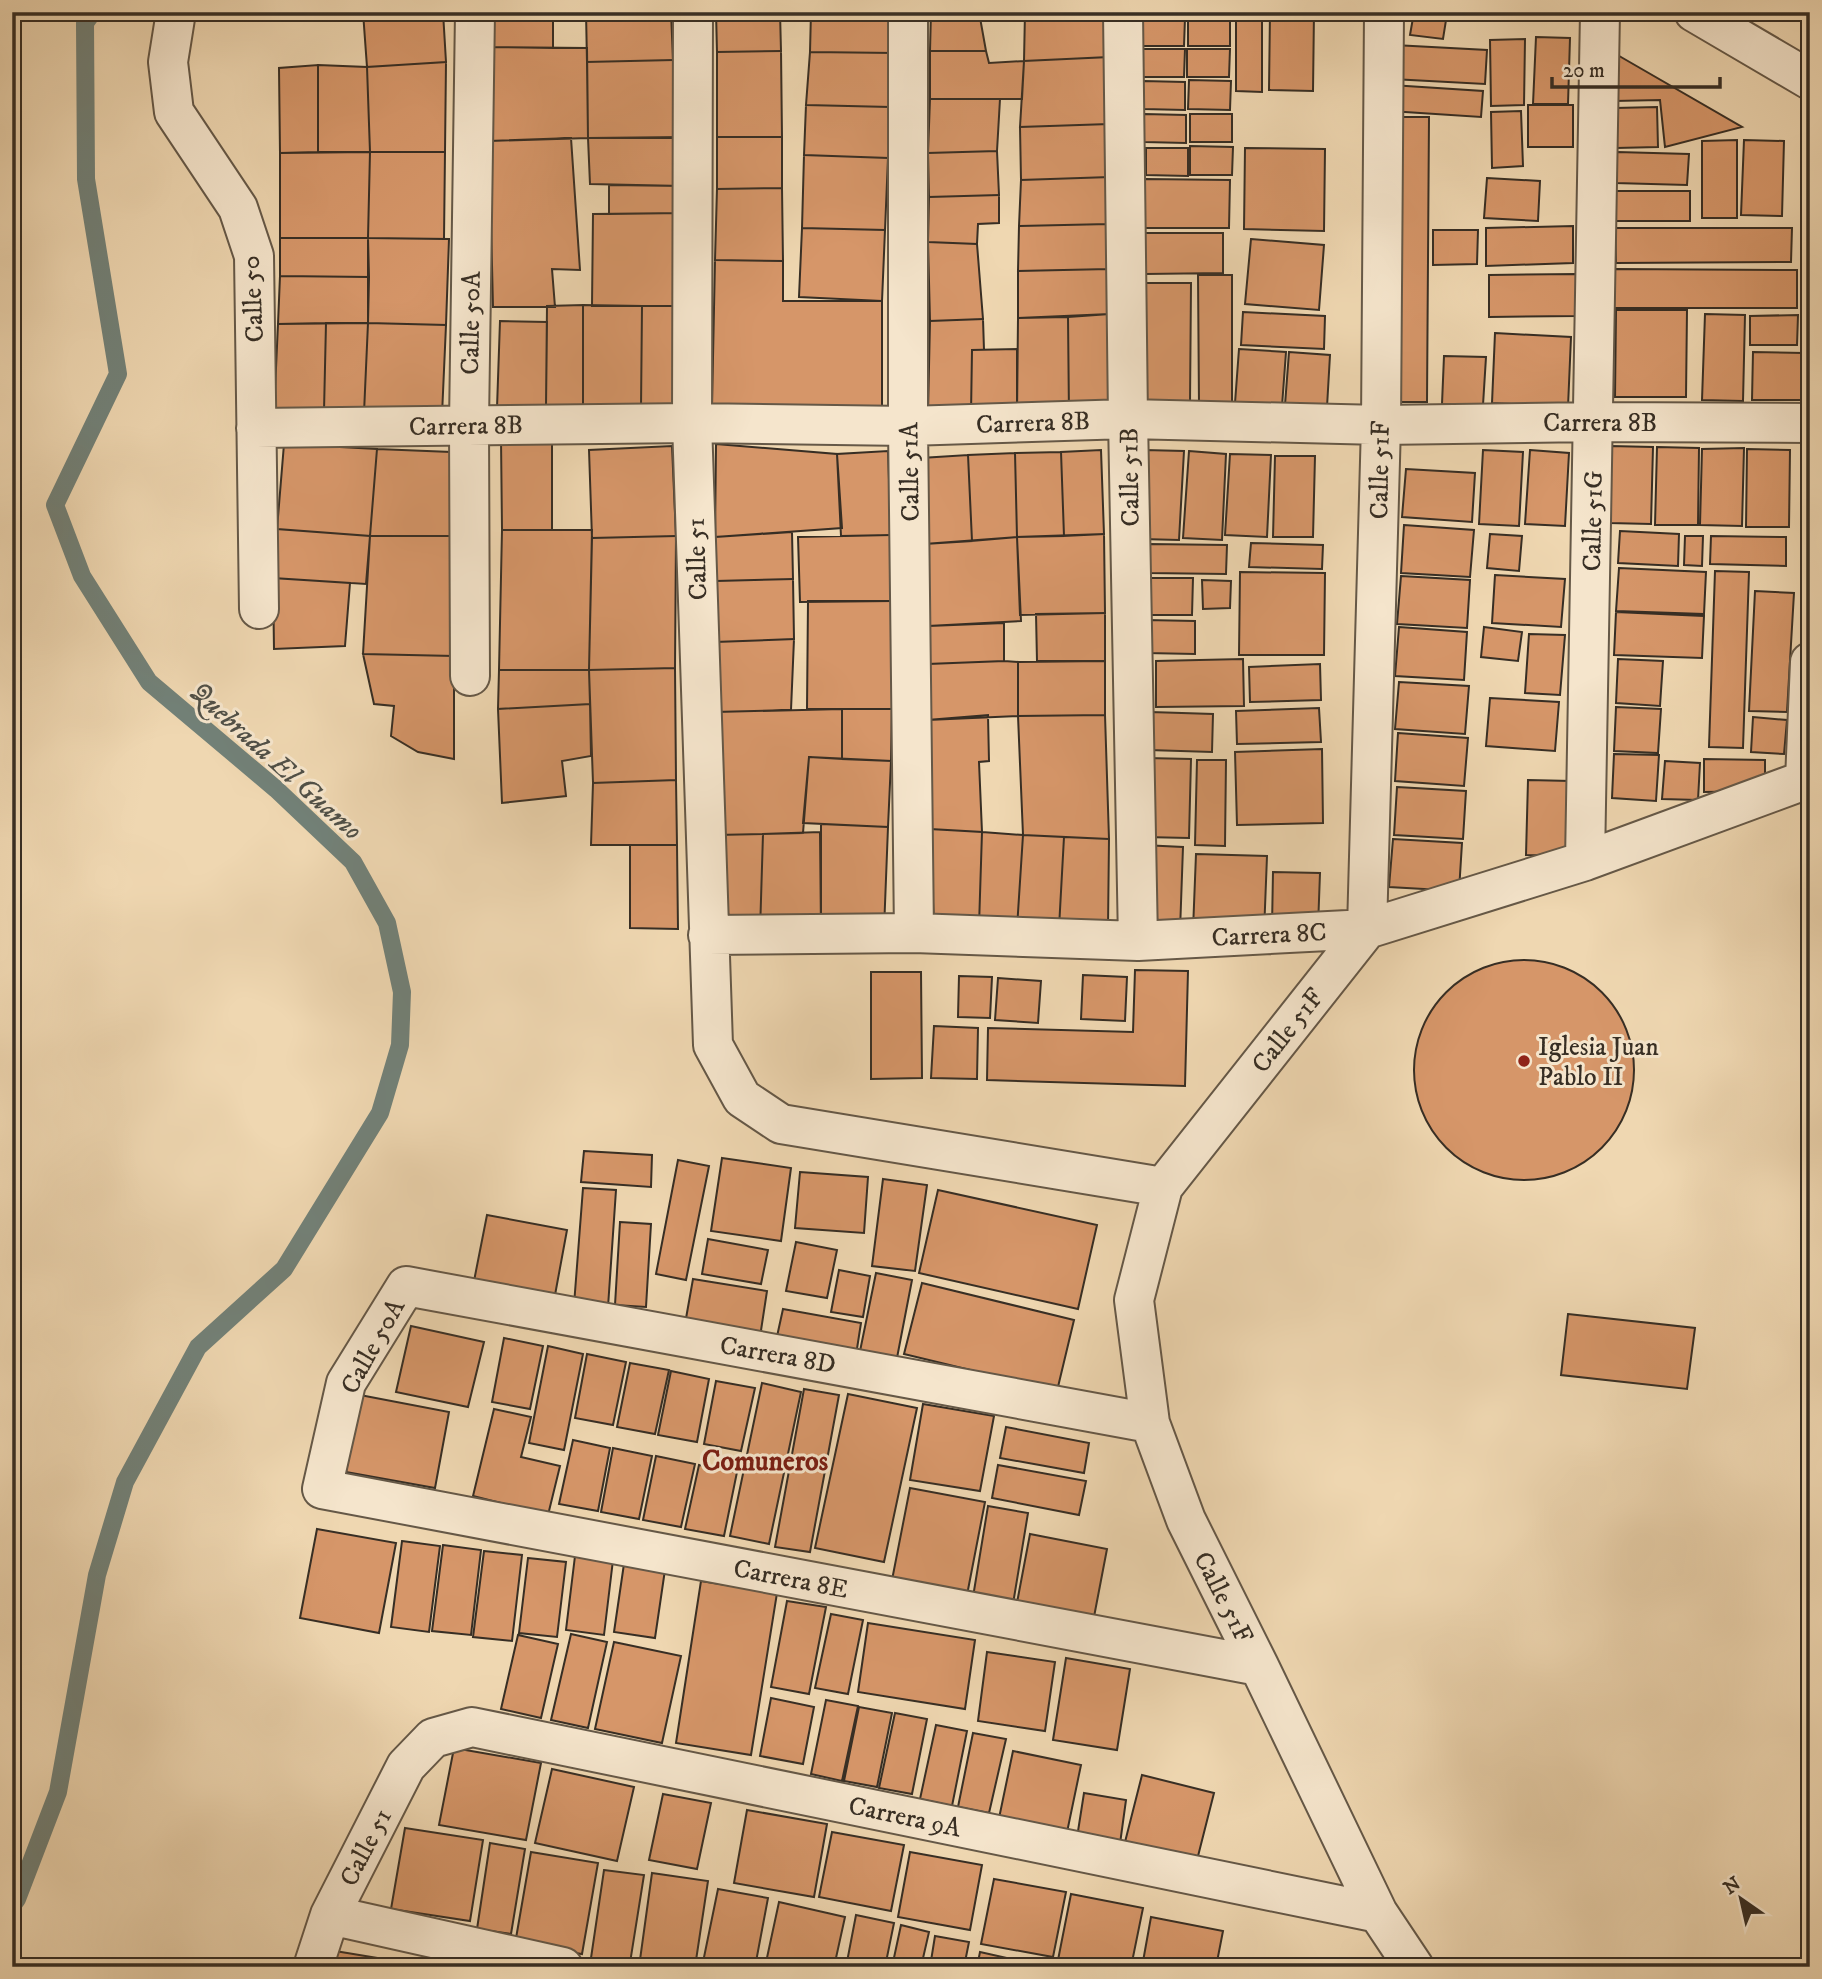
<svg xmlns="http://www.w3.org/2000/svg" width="1822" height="1979" font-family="'IM FELL DW Pica',serif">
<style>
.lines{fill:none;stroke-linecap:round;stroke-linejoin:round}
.stream{stroke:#728178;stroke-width:18}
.building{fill:#d69669;stroke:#372e24;stroke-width:2}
.minor-casing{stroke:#655847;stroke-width:42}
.minor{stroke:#f5e5cc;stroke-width:38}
.poi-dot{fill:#8f2418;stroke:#f5e5cc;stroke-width:2.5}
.labels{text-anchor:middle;stroke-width:6;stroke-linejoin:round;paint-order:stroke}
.street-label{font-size:26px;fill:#372e24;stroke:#f5e5cc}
.poi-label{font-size:26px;fill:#372e24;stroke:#f5e5cc;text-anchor:start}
.water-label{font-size:28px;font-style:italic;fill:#505047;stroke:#f5e5cc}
.neighbourhood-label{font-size:28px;font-weight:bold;fill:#7a1f14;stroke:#f5e5cc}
</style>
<rect width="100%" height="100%" fill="#efd7b1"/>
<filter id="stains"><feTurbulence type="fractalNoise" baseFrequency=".00286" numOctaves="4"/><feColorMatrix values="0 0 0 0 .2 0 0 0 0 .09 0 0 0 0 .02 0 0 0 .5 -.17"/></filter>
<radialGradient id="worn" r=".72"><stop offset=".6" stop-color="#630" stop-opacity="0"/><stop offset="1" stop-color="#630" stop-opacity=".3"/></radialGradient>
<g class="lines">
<path class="stream" d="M12 1906 17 1899 58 1792 97 1575 125 1482 198 1347 284 1269 380 1113 400 1045 402 992 387 923 353 862 276 789 149 682 82 576 55 505 118 374 86 179 85 23 93 12"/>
</g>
<path class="building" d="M363 12H443L446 62 367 67Z
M492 12H553V48L492 47Z
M586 12H671L673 60 587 62Z
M716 12H780L781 51 717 52Z
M811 12H895L894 53 810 52Z
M931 12H979L986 51H930Z
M1025 12H1108L1109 57 1024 61Z
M1145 12H1224V15L1145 13Z
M1236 12H1262V92L1236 91Z
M1270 12H1314L1313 91 1269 90Z
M1414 12 1447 14 1443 39 1410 35Z
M1142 18H1185L1184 46H1142Z
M1188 18H1230V46H1188Z
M1536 37 1570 38 1568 104H1533Z
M1525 39 1524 105 1491 106 1490 40Z
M1394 45 1487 50 1485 84 1392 79Z
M492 47 587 48 588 138 489 141Z
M1142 49H1185L1184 77H1142Z
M1187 49H1230L1229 77H1187Z
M781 51 782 137H717V52Z
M930 51H986L989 63 1024 61 1022 99H930Z
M810 52 894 53 890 107 806 105Z
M1614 53 1742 127 1665 147 1660 100 1614 101Z
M1109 57V124L1020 127 1024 61Z
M673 60V138H588L587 62Z
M446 62 445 152H370L367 67Z
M318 65 367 67 370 152H318Z
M318 65V152L280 153 279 68Z
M1189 80 1231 81 1230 110 1188 109Z
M1143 81 1185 82V110L1143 109Z
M1391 85 1483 91 1481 117 1390 111Z
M930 99H1000L997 151 928 153Z
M806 105 890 107 888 158 804 155Z
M1528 105H1573V147H1528Z
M1657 107 1658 147 1616 148 1615 108Z
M1521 111 1523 166 1492 168 1491 112Z
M1144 114 1186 115V143L1144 142Z
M1190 114H1232V142H1190Z
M1387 117H1429L1427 402H1386Z
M1109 124 1110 177 1021 180 1020 127Z
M684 137 683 186 590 184 588 138Z
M717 137H782V188L717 189Z
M571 138 580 270 552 269 555 307H493L489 141Z
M1737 140V218H1702V141Z
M1744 140 1784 141 1782 216 1741 215Z
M1190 146 1233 147 1232 175H1190Z
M1146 148H1188V176L1146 175Z
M1245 148 1325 149 1324 231 1244 229Z
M997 151 999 195 929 197 928 153Z
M370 152 368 238H280V153Z
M370 152H445L444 239 368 238Z
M1617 152 1689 154 1687 185 1615 183Z
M804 155 888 158 885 230 802 228Z
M1110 177 1109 224 1019 226 1021 180Z
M1487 178 1540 181 1538 221 1484 218Z
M1145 179 1230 180 1229 228H1145Z
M609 185 683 186 682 213 609 214Z
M782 188 783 261 715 260 717 189Z
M1616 191H1690V221H1615Z
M999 195V223L978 224 977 244 928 242 929 197Z
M682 213V306H592L593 214Z
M1109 224V269L1018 271 1019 226Z
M1573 226V263L1486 266V228Z
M802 228 885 230 882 301 799 297Z
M1615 228H1792L1791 262 1616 263Z
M1433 230H1478L1477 264 1433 265Z
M1145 233H1223V273L1145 274Z
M280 238H368L369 277 280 276Z
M368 238 449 239 446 325 368 323Z
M1251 239 1324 245 1319 310 1245 304Z
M928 242 977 244 983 319 930 321Z
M715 260 783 261V301H882V407L712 405Z
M1109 269 1110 314 1018 318V271Z
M1615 269 1797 270V308H1614Z
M1577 274V316L1489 317V275Z
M1198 275H1232V404H1199Z
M280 276 369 277 368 323 278 324Z
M1143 283H1191L1190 404H1142Z
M583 305V408L546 407 547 306Z
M583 305 642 306 641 408H583Z
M642 306H682L681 408H641Z
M1616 310H1687L1686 397H1615Z
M1243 312 1325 316 1324 349 1241 345Z
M1110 314 1112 414 1069 415 1068 317Z
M1705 314 1745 315 1743 401 1702 400Z
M1798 315 1797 345H1750V316Z
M1068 317 1069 415 1017 414 1018 318Z
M983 319 984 350H972L971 414 928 412 930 321Z
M500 321 547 322 546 407 497 408Z
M326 323 324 411 274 412 278 324Z
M326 323H368L364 413 324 411Z
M368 323 446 325 442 415 364 413Z
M1495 333 1571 337 1568 407 1492 403Z
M1017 349V414H971L972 350Z
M1239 349 1286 352 1282 406 1235 403Z
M1289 352 1330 355 1327 407 1285 405Z
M1753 352 1803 353 1802 400H1752Z
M1444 356 1486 357 1483 405 1442 404Z
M501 439H552V530H502Z
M284 444 377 449 370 536 277 529Z
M716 444 837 454 842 528 715 537Z
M672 446 676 536 592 538 589 450Z
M1610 446 1653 447 1651 524 1609 523Z
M1657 447 1699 448 1698 525H1655Z
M1744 448 1742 526 1700 525 1702 449Z
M377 449 451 452 450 536H370Z
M1747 449 1790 450 1789 527H1746Z
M1101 450 1104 534 1064 536 1061 452Z
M1144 450 1184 451 1179 540 1141 539Z
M1483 450 1523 452 1519 526 1479 524Z
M1530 450 1569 453 1565 526 1525 524Z
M888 451 891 535 841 536 837 454Z
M1189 451 1226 454 1222 540 1183 538Z
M1061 452 1064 536 1017 537 1015 453Z
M1015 453 1017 537 972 541 968 455Z
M1230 454 1271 455 1267 537 1225 535Z
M968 455 972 541 925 544 921 458Z
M1275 456H1315L1313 537H1273Z
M1406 469 1475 473 1472 522 1402 517Z
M1404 525 1474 530 1470 577 1401 573Z
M277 529 370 536 366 584 273 578Z
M502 530H592L589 670H499Z
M1620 531 1679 534 1678 566 1618 563Z
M792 532 793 579 716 581 715 537Z
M1104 534 1105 613 1020 615 1017 537Z
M1490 534 1522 536 1519 571 1487 568Z
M891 535 892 601 800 602 798 537Z
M370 536H450L454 656 363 654Z
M676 536 675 668 589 670 592 538Z
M1685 536H1703L1702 566 1684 565Z
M1711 536 1786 537V566L1710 564Z
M1017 537 1021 621 928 626 925 544Z
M1251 543 1323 545 1322 569 1249 567Z
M1148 544 1227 545 1226 574 1147 573Z
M1619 568 1706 572 1704 614 1616 611Z
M1715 571 1749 572 1743 748 1709 747Z
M1240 572 1325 573 1324 655H1239Z
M1495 575 1565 579 1561 627 1492 623Z
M1401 576 1470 580 1467 628 1397 624Z
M273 578 350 583 345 646 274 649Z
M1150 578H1193L1192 615H1150Z
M793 579 794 639 715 642 716 581Z
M1202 580 1231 581 1230 608 1203 609Z
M1755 591 1794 593 1787 712 1749 711Z
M808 601H892V709H807Z
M1616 612 1704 616 1702 658 1614 655Z
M1105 613V661H1037L1036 614Z
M1146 620 1195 621V654L1146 653Z
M1004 623V661L928 664V626Z
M1399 627 1467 632 1464 680 1395 676Z
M1484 627 1522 632 1518 661 1481 657Z
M1529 634 1565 635 1560 695 1525 693Z
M794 639 791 710 715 712V642Z
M363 654 454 656V759L418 752 391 736 394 706 374 704Z
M1243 659 1244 706 1156 707V661Z
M1618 659 1663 661 1660 706 1616 703Z
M1004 661 1018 662V716L928 720V664Z
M1105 661V715L1018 716V662Z
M1320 664 1321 700 1250 702 1249 667Z
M675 668 676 780 593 783 589 670Z
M499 670H589L590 704 498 709Z
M1399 682 1469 686 1465 734 1395 729Z
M1490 698 1559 702 1555 751 1486 746Z
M590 704 591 756 562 761 566 796 502 803 498 709Z
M1616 707 1661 709 1658 753 1614 751Z
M1319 708 1321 742 1237 744 1236 711Z
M842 709H892L891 761 842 759Z
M842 709V759L809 757 803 833 716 835 715 712Z
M1150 712 1213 714 1212 752 1149 750Z
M988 715 989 761 979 762 982 832 930 829 928 720Z
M1105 715 1109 839 1023 835 1018 716Z
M1753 717 1787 720 1784 754 1751 752Z
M1398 733 1468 738 1464 786 1395 781Z
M1322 749 1323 823 1237 825 1235 752Z
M1614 754 1659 755 1656 801 1612 798Z
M809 757 891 761 888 827 803 823Z
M1146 758 1191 759 1189 838 1144 837Z
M1704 759 1765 760V791L1704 792Z
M1197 760H1226L1225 846 1195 845Z
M1665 761 1700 763 1698 800 1662 799Z
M676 780 677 845H591L593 783Z
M1528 780 1571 781 1570 856 1526 855Z
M1397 787 1466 791 1463 839 1394 835Z
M821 824 888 827 884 930 821 931Z
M930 829 982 832 979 926 934 927Z
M820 832 821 931 760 932 763 834Z
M982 832 1023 835 1017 928 979 926Z
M763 834 760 932 713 933 716 835Z
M1023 835 1064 837 1059 928H1017Z
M1064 837 1109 839 1108 928H1059Z
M1393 839 1462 843 1459 891 1389 887Z
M630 845H677L678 929 630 928Z
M1142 845 1183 847 1180 931 1140 930Z
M1196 854 1267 856 1264 933 1193 930Z
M1273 872 1320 873 1318 927H1272Z
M1414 1070a110 110 0 1 1 220 0a110 110 0 1 1-220 0Z
M1135 970 1188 971 1185 1086 987 1080 988 1028 1133 1032Z
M871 972H921L922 1078 871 1079Z
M1083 975 1127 977 1125 1021 1081 1019Z
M959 976 992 977 990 1018 958 1017Z
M998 978 1041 981 1038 1023 995 1020Z
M934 1026 978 1028 977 1079 931 1078Z
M584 1151 652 1155 651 1187 581 1182Z
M722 1158 791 1168 781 1241 711 1231Z
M678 1160 709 1166 686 1280 656 1274Z
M800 1172 868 1177 864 1233 795 1228Z
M883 1179 927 1185 915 1271 872 1266Z
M583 1188 616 1190 608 1307 574 1305Z
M938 1190 1097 1225 1078 1309 919 1273Z
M487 1215 567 1230 555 1295 474 1281Z
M620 1222 651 1224 646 1307 615 1305Z
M708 1239 768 1250 761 1284 702 1274Z
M796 1242 837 1250 827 1298 786 1291Z
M839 1270 870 1276 863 1317 831 1312Z
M876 1273 912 1280 896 1363 859 1356Z
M693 1279 767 1291 760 1337 685 1324Z
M922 1283 1074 1320 1057 1391 904 1354Z
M783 1309 861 1323 856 1355 776 1341Z
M1568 1314 1695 1328 1687 1389 1561 1375Z
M411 1326 484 1342 468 1407 396 1392Z
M504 1338 543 1346 530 1409 492 1402Z
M548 1346 583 1354 564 1450 529 1443Z
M587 1354 626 1362 613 1425 575 1418Z
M630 1363 669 1370 655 1434 617 1427Z
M671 1371 709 1379 697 1442 658 1435Z
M716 1381 755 1388 741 1451 704 1444Z
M762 1383 801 1392 769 1544 730 1536Z
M804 1389 839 1395 810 1552 775 1547Z
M848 1394 917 1408 884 1562 815 1548Z
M360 1395 449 1412 435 1488 346 1472Z
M923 1404 994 1416 980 1491 910 1480Z
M494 1409 531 1417 521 1457 560 1466 548 1515 473 1496Z
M1006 1427 1089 1443 1084 1473 1000 1458Z
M573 1440 610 1448 598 1511 559 1504Z
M613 1448 652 1456 639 1519 601 1512Z
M656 1456 695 1464 681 1527 643 1520Z
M699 1465 737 1472 724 1536 685 1529Z
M998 1465 1086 1481 1079 1515 992 1498Z
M910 1488 985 1502 967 1595 892 1580Z
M988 1506 1028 1513 1013 1604 973 1597Z
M317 1529 396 1543 379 1633 300 1618Z
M1030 1534 1107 1549 1093 1622 1016 1608Z
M402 1541 440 1546 429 1632 391 1627Z
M443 1545 481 1550 471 1635 432 1631Z
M484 1551 522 1555 512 1641 473 1637Z
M575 1556 613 1560 604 1635 566 1630Z
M625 1557 666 1563 655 1638 614 1632Z
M528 1558 566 1562 557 1637 519 1633Z
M701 1581 777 1593 751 1755 676 1743Z
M787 1601 826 1607 809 1694 771 1687Z
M831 1614 863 1620 848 1694 815 1688Z
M868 1623 975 1640 965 1709 858 1692Z
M571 1634 607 1642 588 1728 551 1720Z
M518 1635 558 1644 541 1718 501 1709Z
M614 1642 681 1656 662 1743 595 1729Z
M987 1652 1055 1662 1045 1731 978 1721Z
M1066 1658 1130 1669 1117 1750 1053 1740Z
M771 1698 814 1707 803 1764 760 1756Z
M826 1700 858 1706 842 1781 811 1774Z
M859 1707 892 1713 877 1787 844 1781Z
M895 1713 927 1719 912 1794 879 1788Z
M936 1725 967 1731 952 1806 920 1799Z
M973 1733 1006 1739 989 1813 958 1807Z
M454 1748 541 1763 526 1840 439 1825Z
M1013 1751 1081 1765 1066 1837 998 1823Z
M552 1769 634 1787 617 1861 535 1843Z
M1142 1775 1214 1793 1196 1864 1124 1846Z
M1084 1793 1126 1800 1119 1851 1076 1844Z
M663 1794 711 1803 697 1869 649 1860Z
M747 1810 827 1824 814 1897 734 1883Z
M405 1828 483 1840 470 1921 391 1909Z
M832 1832 904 1845 891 1911 819 1897Z
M490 1843 525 1849 511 1934 477 1929Z
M531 1852 598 1863 582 1954 515 1944Z
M910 1852 982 1865 970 1930 898 1917Z
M604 1870 644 1875 630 1963 591 1958Z
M652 1873 708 1881 695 1967H639Z
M994 1879 1066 1892 1053 1957 981 1944Z
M718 1889 768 1898 755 1967H702Z
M1071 1894 1143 1908 1131 1967H1098L1058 1960Z
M779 1902 845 1917 834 1967H765Z
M856 1915 894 1923 885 1967H846Z
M1151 1917 1223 1931 1216 1967H1142Z
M901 1925 929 1932 921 1967H892Z
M935 1936 969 1942 964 1967H930Z
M323 1949 432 1967H320Z
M980 1952 1020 1961 1019 1967H977Z"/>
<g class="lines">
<g class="minor-casing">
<path id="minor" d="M176 12 168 62 174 112 238 208 254 256 259 609
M693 12 692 423 713 1045 742 1098 781 1124 1163 1187
M908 12V426L914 933
M1123 12 1128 419 1138 941
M1384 12 1381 425 1367 929 1163 1187 1134 1300 1150 1423 1186 1520 1259 1666 1378 1913 1414 1967
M1694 12 1810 80
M256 428 692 423 908 426 1128 419 1381 425 1593 422 1810 423
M470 676 469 424 475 12
M1585 861 1600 12
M708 935 914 933 1138 941 1367 929 1585 861 1805 780 1810 662
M1150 1423 406 1286 346 1383 322 1489 1259 1666
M330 1915 563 1967
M313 1967 330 1915 406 1766 433 1738 472 1727 1378 1913"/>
</g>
<use href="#minor" class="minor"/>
</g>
<circle class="poi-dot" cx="1524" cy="1061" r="7"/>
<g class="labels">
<g class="street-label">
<text transform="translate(252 299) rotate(-93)" y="9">Calle 50</text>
<text transform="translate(470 323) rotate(-89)" y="9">Calle 50A</text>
<text transform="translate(1033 422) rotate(-2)" y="9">Carrera 8B</text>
<text x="1600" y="431">Carrera 8B</text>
<text transform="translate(466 425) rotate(-1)" y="9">Carrera 8B</text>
<text transform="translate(1379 470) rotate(-89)" y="9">Calle 51F</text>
<text transform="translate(909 472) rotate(-91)" y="9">Calle 51A</text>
<text transform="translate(1129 477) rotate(-91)" y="9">Calle 51B</text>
<text transform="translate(1592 521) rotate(-89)" y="9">Calle 51G</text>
<text transform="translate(696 559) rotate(-92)" y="9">Calle 51</text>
<text transform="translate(1269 934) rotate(-3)" y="9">Carrera 8C</text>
<text transform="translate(1287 1030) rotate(-52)" y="9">Calle 51F</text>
<text transform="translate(372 1346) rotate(-61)" y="9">Calle 50A</text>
<text transform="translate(778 1354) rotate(10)" y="9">Carrera 8D</text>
<text transform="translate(791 1578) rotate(11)" y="9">Carrera 8E</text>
<text transform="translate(1224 1597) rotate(63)" y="9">Calle 51F</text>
<text transform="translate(905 1816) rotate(12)" y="9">Carrera 9A</text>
<text transform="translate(365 1847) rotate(-63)" y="9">Calle 51</text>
</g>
<g class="poi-label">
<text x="1538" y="1055">Iglesia Juan<tspan x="1538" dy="30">Pablo II</tspan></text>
</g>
<g class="water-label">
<text transform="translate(277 760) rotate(42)" y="10">Quebrada El Guamo</text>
</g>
<g class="neighbourhood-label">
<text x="765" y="1470">Comuneros</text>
</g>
</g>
<rect width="1822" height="1979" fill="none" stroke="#efd7b1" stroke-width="42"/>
<rect x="14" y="14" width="1794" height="1951" fill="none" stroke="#372e24" stroke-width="3.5"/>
<rect x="21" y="21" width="1780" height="1937" fill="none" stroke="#372e24" stroke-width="2"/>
<g transform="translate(1741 1899) rotate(326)" stroke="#f5e5cc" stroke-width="5" paint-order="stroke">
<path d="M0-5L12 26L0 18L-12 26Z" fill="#372e24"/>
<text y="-10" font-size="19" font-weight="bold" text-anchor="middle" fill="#372e24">N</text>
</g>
<path d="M1552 77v10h168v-10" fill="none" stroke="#372e24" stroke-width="3.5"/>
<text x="1563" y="77" font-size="21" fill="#372e24" stroke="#f5e5cc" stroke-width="5" paint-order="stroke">20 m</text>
<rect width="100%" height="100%" filter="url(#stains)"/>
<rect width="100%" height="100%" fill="url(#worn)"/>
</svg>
